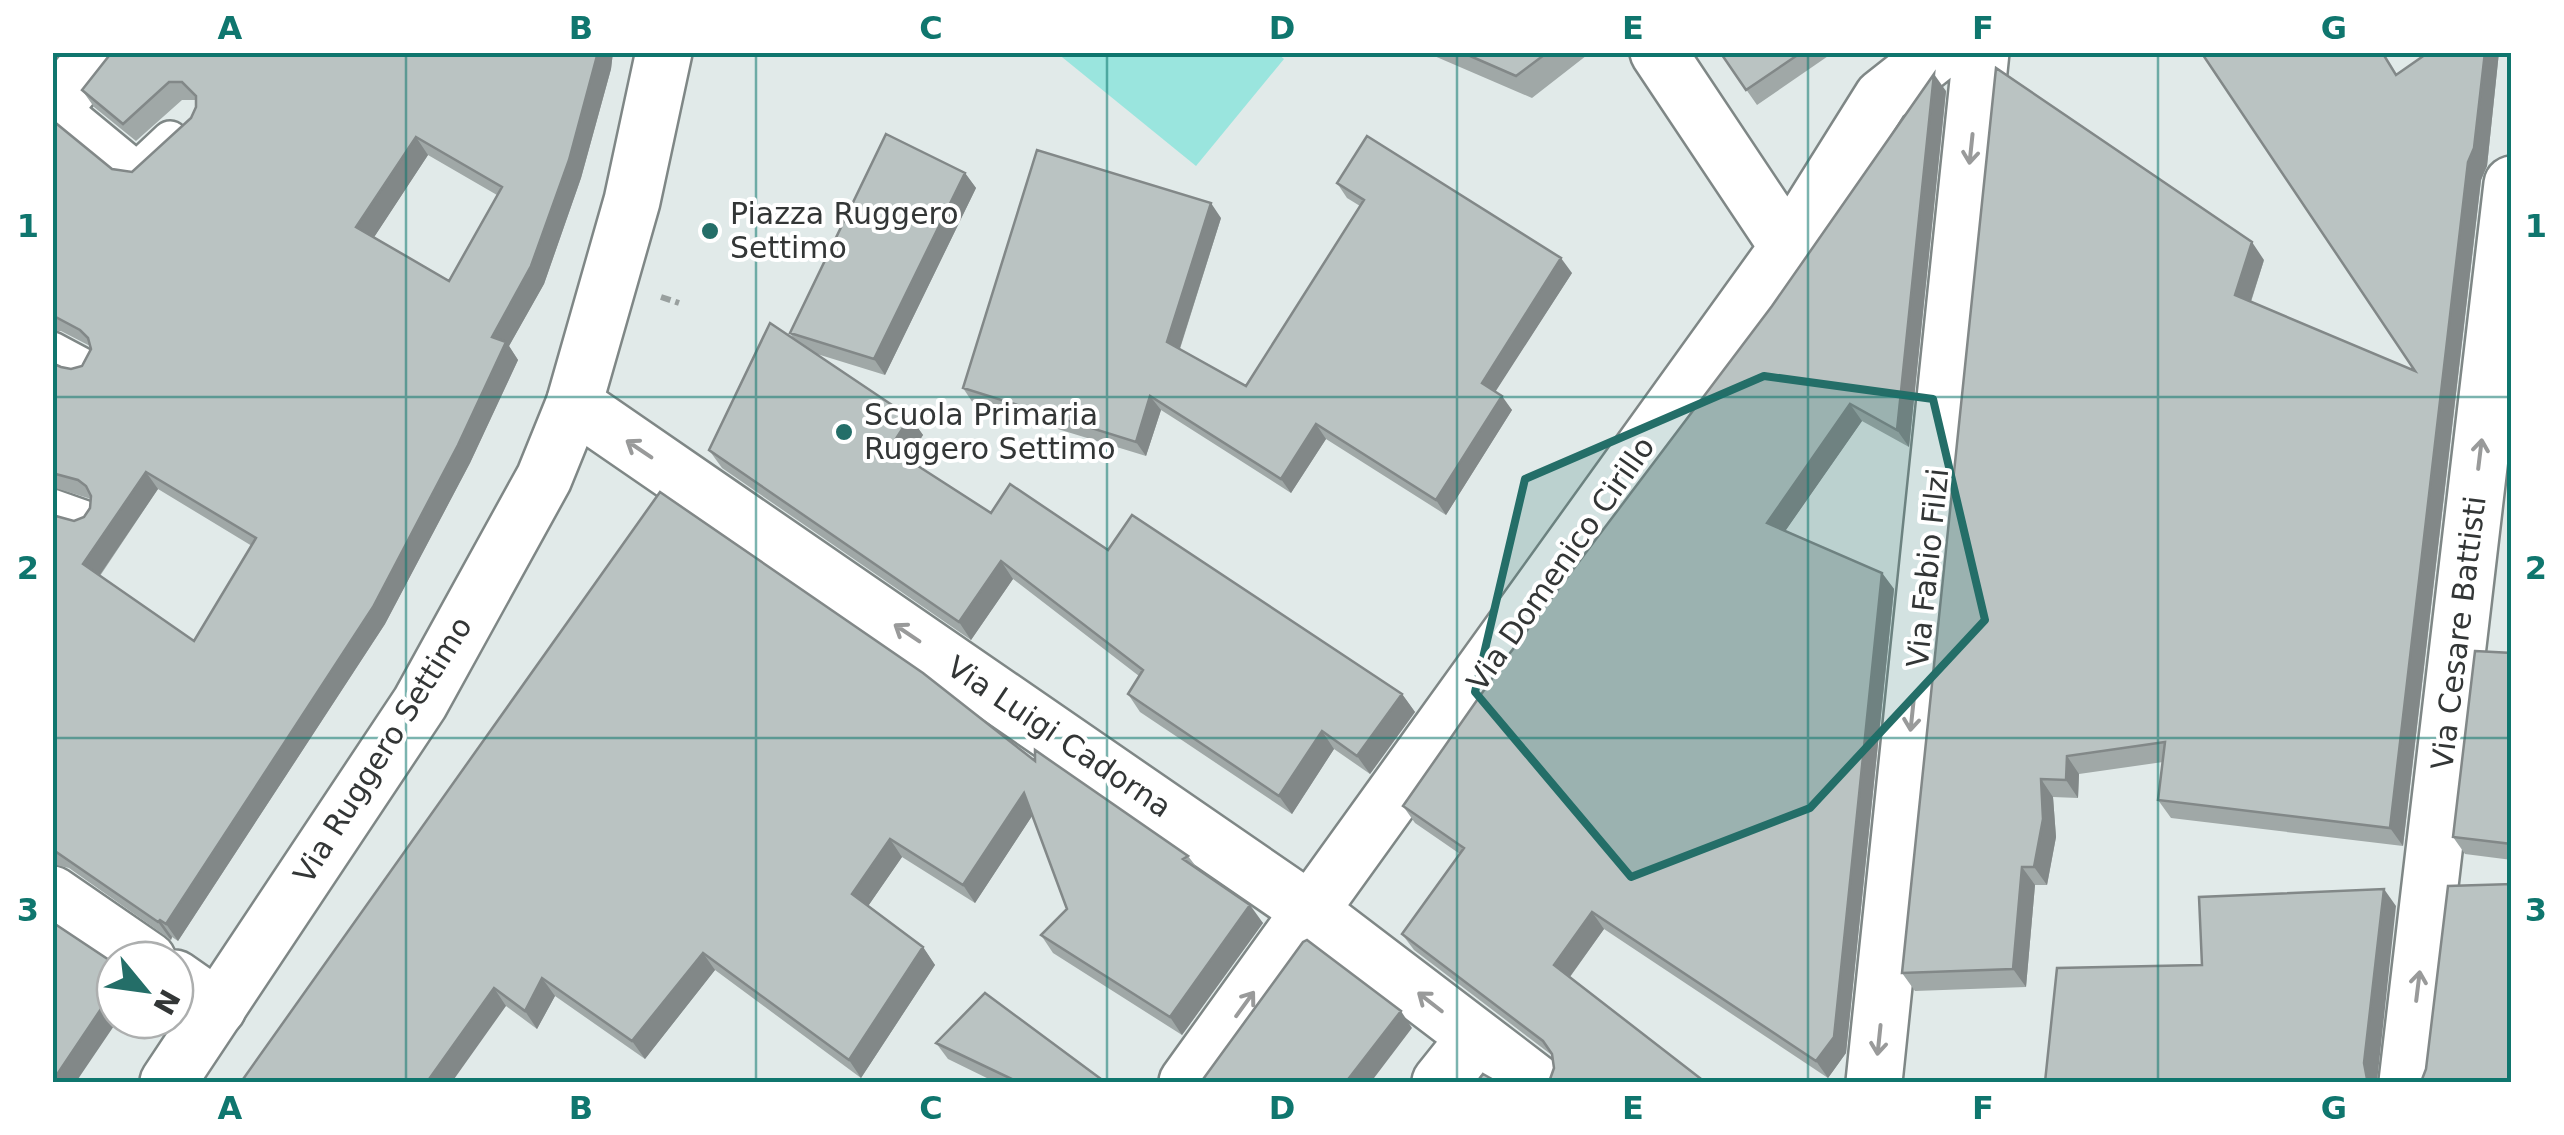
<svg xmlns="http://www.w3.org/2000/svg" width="2564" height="1135" font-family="'DejaVu Sans',sans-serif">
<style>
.green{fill:#9ae5de}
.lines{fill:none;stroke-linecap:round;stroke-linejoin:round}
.lane-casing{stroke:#7f8786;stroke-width:40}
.street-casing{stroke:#7f8786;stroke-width:60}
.secondary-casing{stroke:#7f8786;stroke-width:60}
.path{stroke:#99a09f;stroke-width:6;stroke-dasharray:10 5;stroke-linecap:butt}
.lane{stroke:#fff;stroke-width:35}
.street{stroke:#fff;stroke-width:55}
.secondary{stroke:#fff;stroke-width:55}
.wall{fill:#a0a8a7;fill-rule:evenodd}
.shaded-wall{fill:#828888}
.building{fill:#bac3c2;stroke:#828888;stroke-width:2.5;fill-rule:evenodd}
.oneway{stroke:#999a9a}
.marked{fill:#246e68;fill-opacity:0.2;stroke:#246e68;stroke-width:8;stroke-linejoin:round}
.grid{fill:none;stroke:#0f766e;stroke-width:2.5;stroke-opacity:0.55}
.poi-dot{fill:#246e68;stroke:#fff;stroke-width:4}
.labels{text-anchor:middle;stroke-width:8;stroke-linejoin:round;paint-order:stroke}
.poi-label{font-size:30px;fill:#333636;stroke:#fff;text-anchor:start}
.street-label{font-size:30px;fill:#333636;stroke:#fff}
.neatline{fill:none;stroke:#0f766e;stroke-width:4}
.grid-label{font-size:32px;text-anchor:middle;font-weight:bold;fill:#0f766e}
</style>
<rect width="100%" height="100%" fill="#e1eae9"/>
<path class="green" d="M1277 53 1284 59 1196 166 1057 53Z"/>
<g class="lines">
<g class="lane-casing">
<path id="lane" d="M57 104 137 170 170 139
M52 350 82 366
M52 507 83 518"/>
</g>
<g class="street-casing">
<path id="street" d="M1658 52 1788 247
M52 110 99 52
M574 404 1312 912 1535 1082
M52 894 148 960
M175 978 218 1008
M1187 1082 1788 247 1882 97 1939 52
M1440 1082 1476 1037
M1874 1082 1981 52
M2407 1082 2512 184"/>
</g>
<g class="secondary-casing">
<path id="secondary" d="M168 1082 420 703 544 478 574 404 632 201 664 52"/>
</g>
<path class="path" d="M661 297 679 303"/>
<use href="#lane" class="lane"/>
<use href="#street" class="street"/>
<use href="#secondary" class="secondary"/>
</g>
<path class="wall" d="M112 52H613L611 69 581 178 544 284 509 346 518 360 470 463 385 624 178 941 172 937 171 940 69 868 52 864V515L74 521 84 517 90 508 91 499 52 487V363L61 367 71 369 82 366 91 349 90 346 61 331H52V120L112 169 132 172 191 118 196 107 195 100H182L136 141 94 107 82 90ZM428 155 497 195 449 281 374 237ZM158 489 252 546 194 641 100 576Z
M1425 52H1591L1532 98Z
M1720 52H1834L1757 105Z
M2429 52H2499L2487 166 2481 180 2403 846 2171 818 2158 800 2163 762 2079 774 2078 798 2053 797 2056 837 2047 885H2035L2026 987 1915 991 1902 973 2264 260 2251 302 2415 371 2397 74Z
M1946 91 1909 447 1862 421 1785 531 1882 573 1894 589 1846 1053 1828 1078 1604 929 1570 977 1554 1068 1553 1056 1414 950 1402 934 1460 854 1415 823 1403 806Z
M965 173 976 188 885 375 817 354 910 417 923 435 908 459 991 513 1108 550 1402 694 1415 712 1370 774 1334 749 1292 814 1140 712 1128 694 1139 676 1013 579 971 640 722 468 709 450 793 338 790 333Z
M1337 183 1572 273 1495 391 1512 410 1446 515 1326 439 1291 493 1161 410 1146 456 973 403 963 388 1221 218 1180 349 1246 386 1360 206 1347 198Z
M2512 653V860L2465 854 2453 837Z
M1035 761 1188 856 1198 869 1263 923 1182 1035 1053 953 1041 935 1067 909 1032 816 975 903 902 857 868 906 923 947 935 965 861 1078 715 970 645 1059 555 996 537 1029 506 1006 241 1082Z
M936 1043 1105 1082H995L948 1059Z"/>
<path class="shaded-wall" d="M598 52H613L611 69 581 178 544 284 509 346 518 360 470 463 385 624 178 941 166 924 492 337Z
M2485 52H2499L2487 166 2481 180 2403 846 2390 828 2468 162Z
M1934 74 1946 91 1909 447 1897 430Z
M416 137 428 155 369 245 356 227Z
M965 173 976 188 885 375 874 359Z
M1211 203 1221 218 1177 357 1167 342Z
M2252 242 2264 260 2247 313 2235 295Z
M1561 258 1572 273 1492 397 1482 383Z
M1150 396 1161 410 1146 456 1136 442Z
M1502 396 1512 410 1446 515 1436 500Z
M1850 404 1862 421 1779 540 1767 523Z
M910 417 923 435 903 466 890 448Z
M1316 424 1326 439 1291 493 1281 479Z
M146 472 158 489 95 582 83 564Z
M1001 561 1013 579 971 640 959 622Z
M1882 573 1894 589 1846 1053 1828 1078 1816 1061Z
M1402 694 1415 712 1370 774 1357 756Z
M1322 731 1334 749 1292 814 1279 796Z
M2067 756 2079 774 2078 798 2066 780Z
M2041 779 2053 797 2056 837 2047 885 2034 867Z
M1024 793 1036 810 975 903 963 885Z
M890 839 902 857 864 912 852 894Z
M2022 867 2035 885 2026 987 2013 969Z
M2384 889 2396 906 2377 1082H2370L2367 1079 2364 1063Z
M1250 905 1263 923 1182 1035 1170 1017Z
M1592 912 1604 929 1566 982 1554 965Z
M160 920 172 937 171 940 158 922Z
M923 947 935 965 861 1078 849 1060Z
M703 953 715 970 645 1059 632 1041Z
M542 978 555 996 537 1029 525 1011Z
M115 988V1020H118L76 1082H52Z
M494 988 506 1006 452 1082H427Z
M1401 1011 1412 1028 1371 1082H1346Z"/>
<path class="building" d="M112 52H598L569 160 531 266 492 337 506 342 458 445 373 607 166 924 160 920 158 922 52 849V515L74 521 84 517 90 508 91 496 86 486 78 480 52 473V363L61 367 71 369 82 366 91 349 88 338 80 330 52 315V120L112 169 132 172 191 118 196 107V96L182 82H169L123 124 82 90ZM416 137 502 187 449 281 356 227ZM146 472 256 538 194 641 83 564Z
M1461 52H1548L1516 76Z
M1720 52H1802L1746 90Z
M2201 52H2382L2396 75 2429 52H2485L2474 148 2468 162 2390 828 2158 800 2165 742 2067 756 2066 780 2041 779 2043 819 2034 867H2022L2013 969 1902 973 1996 68 2252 242 2235 295 2415 371Z
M1934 74 1897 430 1850 404 1767 523 1882 573 1834 1037 1816 1061 1592 912 1554 965 1705 1082H1549L1554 1068 1552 1054 1543 1041 1402 934 1464 848 1403 806 1510 653 1772 306Z
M886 134 965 173 874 359 790 333Z
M1367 136 1561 258 1482 383 1502 396 1436 500 1316 424 1281 479 1150 396 1136 442 963 388 1037 150 1211 203 1167 342 1246 386 1364 200 1337 183Z
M770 323 910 417 890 448 991 513 1010 484 1108 550 1132 515 1402 694 1357 756 1322 731 1279 796 1128 694 1143 670 1001 561 959 622 709 450Z
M660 492 923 673 1035 761V750L1188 856 1183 859 1250 905 1170 1017 1041 935 1067 909 1024 793 963 885 890 839 852 894 923 947 849 1060 703 953 632 1041 542 978 525 1011 494 988 427 1082H241Z
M2475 651 2512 653V844L2453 837Z
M2512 884V1082H2421L2426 1069 2448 886Z
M2384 889 2364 1063 2367 1079 2370 1082H2045L2057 968 2202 965 2199 897Z
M52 922 115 964V988L52 1082Z
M1307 940 1401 1011 1346 1082H1201L1303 942Z
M985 993 1105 1082H1018L936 1043Z
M1483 1074 1497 1082H1477Z"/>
<defs><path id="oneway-shaft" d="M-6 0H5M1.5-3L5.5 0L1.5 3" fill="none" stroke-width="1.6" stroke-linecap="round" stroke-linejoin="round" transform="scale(2.5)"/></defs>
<g class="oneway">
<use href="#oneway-shaft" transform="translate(1971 149) rotate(96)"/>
<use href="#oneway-shaft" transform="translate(639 449) rotate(-146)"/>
<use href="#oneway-shaft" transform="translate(2480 454) rotate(-83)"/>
<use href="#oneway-shaft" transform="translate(907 633) rotate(-146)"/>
<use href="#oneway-shaft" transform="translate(1912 716) rotate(96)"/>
<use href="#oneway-shaft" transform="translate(2418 986) rotate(-83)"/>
<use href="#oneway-shaft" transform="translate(1430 1002) rotate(-142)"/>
<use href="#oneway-shaft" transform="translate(1245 1004) rotate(-54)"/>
<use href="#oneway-shaft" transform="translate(1879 1040) rotate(96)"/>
</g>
<path class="marked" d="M1764 376 1933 399 1985 620 1810 808 1631 877 1475 692 1525 479Z"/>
<path class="grid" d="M406 52V1082M756 52V1082M1107 52V1082M1457 52V1082M1808 52V1082M2158 52V1082M52 397H2512M52 738H2512"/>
<g class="poi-dot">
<circle cx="710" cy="231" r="10"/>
<circle cx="844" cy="432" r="10"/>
</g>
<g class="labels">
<g class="poi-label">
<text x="730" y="224">Piazza Ruggero<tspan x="730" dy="34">Settimo</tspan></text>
<text x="864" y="425">Scuola Primaria<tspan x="864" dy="34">Ruggero Settimo</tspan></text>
</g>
<g class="street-label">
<text transform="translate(1561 564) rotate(-55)" y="10">Via Domenico Cirillo</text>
<text transform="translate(1928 568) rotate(-84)" y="10">Via Fabio Filzi</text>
<text transform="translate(2459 633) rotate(-83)" y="10">Via Cesare Battisti</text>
<text transform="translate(1059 737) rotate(34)" y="10">Via Luigi Cadorna</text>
<text transform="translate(383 750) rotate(-58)" y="10">Via Ruggero Settimo</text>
</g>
</g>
<rect width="2564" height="1135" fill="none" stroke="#ffffff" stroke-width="110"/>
<g transform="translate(145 990) rotate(119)"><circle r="48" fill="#ffffff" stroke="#adafaf" stroke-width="2.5"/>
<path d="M0-8L18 38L0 25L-18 38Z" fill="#246e68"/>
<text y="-15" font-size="28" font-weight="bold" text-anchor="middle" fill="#333636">N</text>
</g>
<rect x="55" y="55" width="2454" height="1025" class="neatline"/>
<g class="grid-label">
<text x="230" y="39">A</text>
<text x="581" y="39">B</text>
<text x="931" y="39">C</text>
<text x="1282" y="39">D</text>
<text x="1633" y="39">E</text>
<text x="1983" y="39">F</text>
<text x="2334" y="39">G</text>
<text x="28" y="237">1</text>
<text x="2536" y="237">1</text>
<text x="28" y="579">2</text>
<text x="2536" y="579">2</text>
<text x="28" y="921">3</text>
<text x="2536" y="921">3</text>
<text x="230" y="1119">A</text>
<text x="581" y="1119">B</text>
<text x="931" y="1119">C</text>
<text x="1282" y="1119">D</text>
<text x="1633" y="1119">E</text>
<text x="1983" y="1119">F</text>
<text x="2334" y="1119">G</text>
</g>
</svg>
